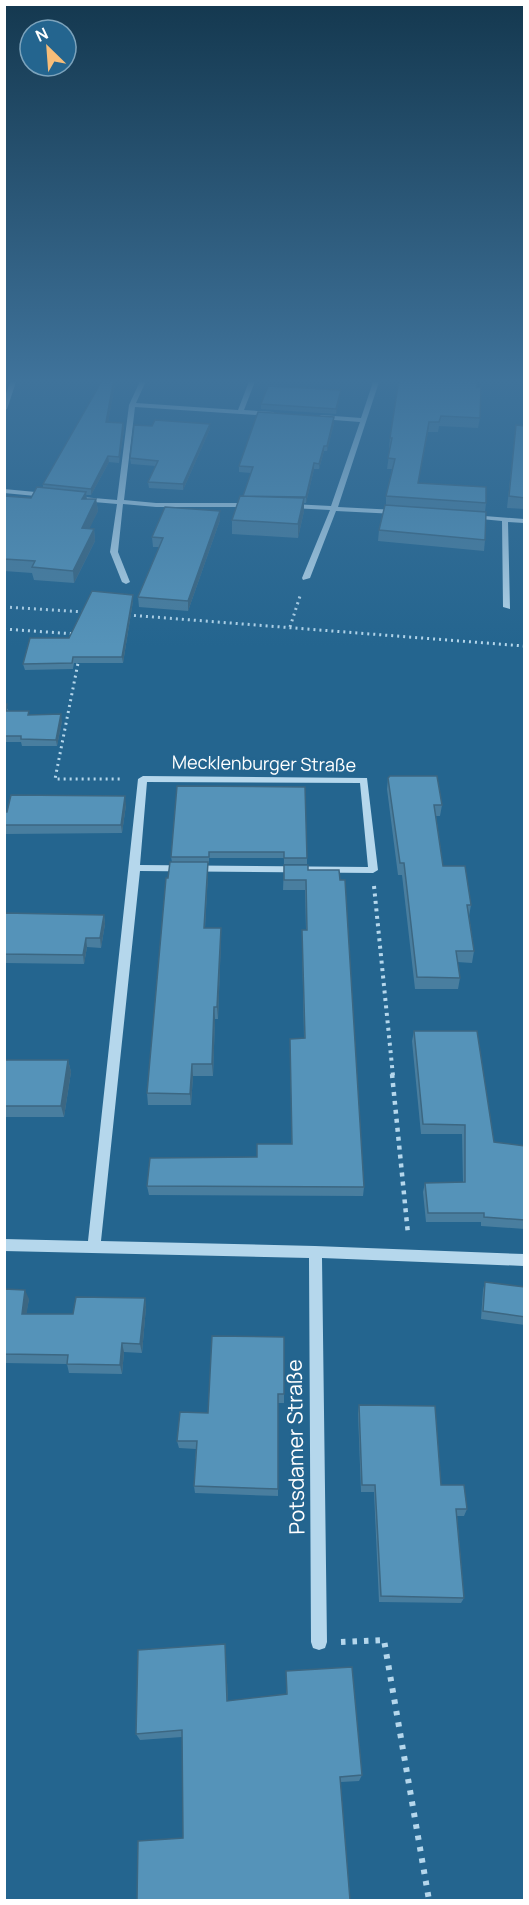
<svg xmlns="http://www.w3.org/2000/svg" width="529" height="1905" font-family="Manrope,sans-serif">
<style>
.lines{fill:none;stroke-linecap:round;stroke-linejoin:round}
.path-far3{stroke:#b5d7ec;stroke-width:3;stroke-dasharray:2 4;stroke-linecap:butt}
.path-far2{stroke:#b5d7ec;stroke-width:4;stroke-dasharray:3 4.5;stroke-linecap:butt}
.path-far1{stroke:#b5d7ec;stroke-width:4.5;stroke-dasharray:4 5;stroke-linecap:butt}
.path{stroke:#b5d7ec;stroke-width:6;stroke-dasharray:4.5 7;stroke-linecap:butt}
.minor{fill:#b5d7ec;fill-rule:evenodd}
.wall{fill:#497e9f}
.shaded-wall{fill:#3c6782}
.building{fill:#5593b9;stroke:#3c6782;stroke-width:1.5}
.labels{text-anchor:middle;stroke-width:4.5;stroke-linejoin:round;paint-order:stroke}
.street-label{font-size:18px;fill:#fff;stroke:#24658f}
.near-street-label{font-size:21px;fill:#fff;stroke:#24658f}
</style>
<rect width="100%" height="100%" fill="#24658f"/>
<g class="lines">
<path class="path-far3" d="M4 607 85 612
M128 615 524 646
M290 627 301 593
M4 629 76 634
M79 658 55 779H123"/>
<path class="path-far2" d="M374 886 393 1076"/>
<path class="path-far1" d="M392 1074 408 1234"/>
<path class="path" d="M341 1642 384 1640 429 1900"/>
<path class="minor" d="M11 379H17L7 409 4 411V399Z
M141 379H147L136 403 238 410 250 379H256L244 410 273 412 276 414 273 416 135 407 124 500 156 503H250L253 505 250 507H156L123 504 118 552 130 582 126 584 122 582 110 552 117 504 82 501 79 499 82 497 117 500 129 405Z
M374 379H380L338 507 396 510 399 512 396 514 336 511 310 578 303 580 302 578 330 510 292 508 289 506 292 504 331 506 360 422 321 419 318 417 321 415 361 418Z
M4 489 46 493 49 495 46 497 4 493Z
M472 515 524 519V523L508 522 510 609 503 607 502 521 470 518 469 517Z
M143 776 367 778 378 870 373 873 140 871 101 1241 315 1246 524 1254V1266L322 1258 327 1642 325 1648 319 1650 313 1648 311 1642 309 1258 4 1251V1239L88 1241 138 779ZM147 782 360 783 368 867 140 865Z"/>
</g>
<path class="wall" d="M116 379 108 422 123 423 124 430 119 463 109 462 91 495H86L87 499H96L98 511 89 528 94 529 95 541 74 583 34 580 32 573 4 571V496L31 498 43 488V484Z
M477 387 480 418 478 428 439 426 438 432H428L418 483 486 503 485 512V540L484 551 378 541 379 530 386 505V496L392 469H387L390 448H389L390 438Z
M341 390 340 396 336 414 261 409V404Z
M334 423 327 451H324L319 469H314L306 503H304V511L298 538 232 534V520L243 496 251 473 239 472V466Z
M210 424V429L183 490 149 488 148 482 156 466 131 464 130 458 152 426Z
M516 425 525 426V509L507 508Z
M220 520 188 611 139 607 138 597 159 547H153L152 537Z
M133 601 123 663H74L73 669 25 670 23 664Z
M4 704 9 711 62 721 57 746H22L21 742H4Z
M388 778 442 805 440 816H436L443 866 471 905 469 916 474 951 472 963 457 962 460 978 458 989H415L402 875H398L387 789Z
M177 786 307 858V864H284V858H209V863H208V874L205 928 221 940 218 1019H215L213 1076H193L191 1105H148L147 1093 168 878 172 862 171 857Z
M126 805 122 833 6 834 4 840V812Z
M284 865 308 870 364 1187 363 1196 149 1195 147 1186 257 1157 291 1144 304 1038 302 940V930H306L305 890H283Z
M4 913 104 915 105 924 101 948 87 947 84 964 4 963Z
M414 1031 494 1142 525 1146V1229L481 1226V1222H426L423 1192 425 1183 463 1182 462 1134H421L412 1041Z
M4 1060H68L71 1072 64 1117H4Z
M485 1282 525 1287V1325L481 1319 483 1290Z
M4 1289 29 1299 26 1314H73L145 1298 146 1307 142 1353 124 1352 122 1374 69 1373 67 1364 4 1363Z
M284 1337V1403H278V1496L195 1493 194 1486 196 1449 179 1448 177 1441 208 1413Z
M359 1405 467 1509 464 1516H457L464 1598 461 1603 379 1602 374 1492H361L358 1413Z
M225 1644 228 1701 286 1694V1671L362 1775 359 1781 341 1782 182 1737 140 1740 136 1734Z"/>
<path class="shaded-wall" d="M114 379H116L107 428 106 422Z
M341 390 340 396 336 414V409Z
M334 417V423L327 451V446Z
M429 422 428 432 416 493 418 483Z
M123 423 124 430 119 463V457Z
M210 424V429L183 490V484Z
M324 446V451L319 469V464Z
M108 456 109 462 91 495V489Z
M314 463V469L306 503V497Z
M86 492 87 503 82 499Z
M304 498V511L298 538V524Z
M96 499 98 511 84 540 82 528Z
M220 511V520L188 611V601Z
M94 529 95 541 74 583 73 571Z
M133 595V601L123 663 122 657Z
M61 714 62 721 57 746 56 740Z
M125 796 126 805 122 833 121 825Z
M208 862V874L204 940V928Z
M104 915 105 924 101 948 100 938Z
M221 928V940L218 1019 217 1007Z
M86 938 87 947 84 964 83 955Z
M214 1007 215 1019 213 1076 212 1064Z
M68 1060 71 1072 64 1117 61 1106Z
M192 1064 193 1076 191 1105 190 1094Z
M25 1290 29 1299 25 1323 22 1314Z
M145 1298 146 1307 142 1353 140 1344Z
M122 1343 124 1352 122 1374 120 1365Z
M225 1644 226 1653 228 1708 227 1701Z"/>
<path class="building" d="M103 379H114L106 422 123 423 119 457 108 456 91 489 43 484Z
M399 379H477V387H481L480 418 441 416 439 422H429L418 483 486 487V503L386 496 395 459 388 458 392 438H390Z
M268 386 341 390 336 409 261 404Z
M258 412 334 417 327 446H324L319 464 314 463 306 497 243 496 253 467 239 466Z
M155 420 210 424 183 484 148 482 158 461 130 458 134 425 152 426Z
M516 425 525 426V498L509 496Z
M37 487 86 492 82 499H96L82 528 94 529 73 571 32 567 35 561 4 559V496L31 498Z
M240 496 304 498 298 524 232 520Z
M385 505 486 512 485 540 379 530Z
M165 507 220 511 188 601 138 597 163 538 152 537Z
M92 591 133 595 122 657H73L72 663 23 664 30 638H69Z
M4 704H7L6 711H29L28 715 61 714 56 740 21 739V736H4Z
M390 776H437L442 805H434L443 866H465L471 905H467L474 951H456L460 978 417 977 404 863H400L388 778Z
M177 786 305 787 307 858H284V852H209V857H171Z
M11 795 125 796 121 825H4V812H7Z
M170 862H208L204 928H221L217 1007H214L212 1064H192L190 1094 147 1093 166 878H168Z
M284 865H308V870H339L340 880H345L364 1187 147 1186 150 1158 257 1157V1144H292L290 1039 305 1038 302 930H307L306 880H284Z
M4 913 104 915 100 938H86L83 955 4 954Z
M414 1031H477L494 1142 525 1146V1220L484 1217V1213H428L425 1183 465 1182V1125L423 1124Z
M4 1060H68L61 1106H4Z
M485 1282 525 1287V1317L483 1311Z
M4 1289 25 1290 22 1314H73L76 1297 145 1298 140 1344 122 1343 120 1365 67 1364 68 1355 4 1354Z
M212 1336 284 1337V1394H278V1489L194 1486 197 1441H177L180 1412 208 1413Z
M359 1405 435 1406 441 1485H464L467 1509H456L464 1598 381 1596 375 1485H362Z
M225 1644 227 1701 287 1694 286 1671 352 1667 362 1775 340 1777 350 1900H137L138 1841 183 1838 182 1730 136 1734 138 1650Z"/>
<linearGradient id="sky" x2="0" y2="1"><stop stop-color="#14384f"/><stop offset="0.59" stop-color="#3f739b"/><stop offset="1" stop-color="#3f739b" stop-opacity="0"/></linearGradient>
<rect width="529" height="646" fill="url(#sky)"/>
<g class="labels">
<g class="street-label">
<text transform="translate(264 764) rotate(1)" y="6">Mecklenburger Straße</text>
</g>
<g class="near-street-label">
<text transform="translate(296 1447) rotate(-91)" y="7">Potsdamer Straße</text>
</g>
</g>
<rect width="529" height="1905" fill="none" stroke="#ffffff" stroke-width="12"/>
<g transform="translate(48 48) rotate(335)"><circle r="28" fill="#24658f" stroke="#7ca3bc" stroke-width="1.5"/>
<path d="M0-4.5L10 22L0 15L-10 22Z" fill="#f6bd79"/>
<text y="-9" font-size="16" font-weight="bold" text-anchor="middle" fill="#ffffff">N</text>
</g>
</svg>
